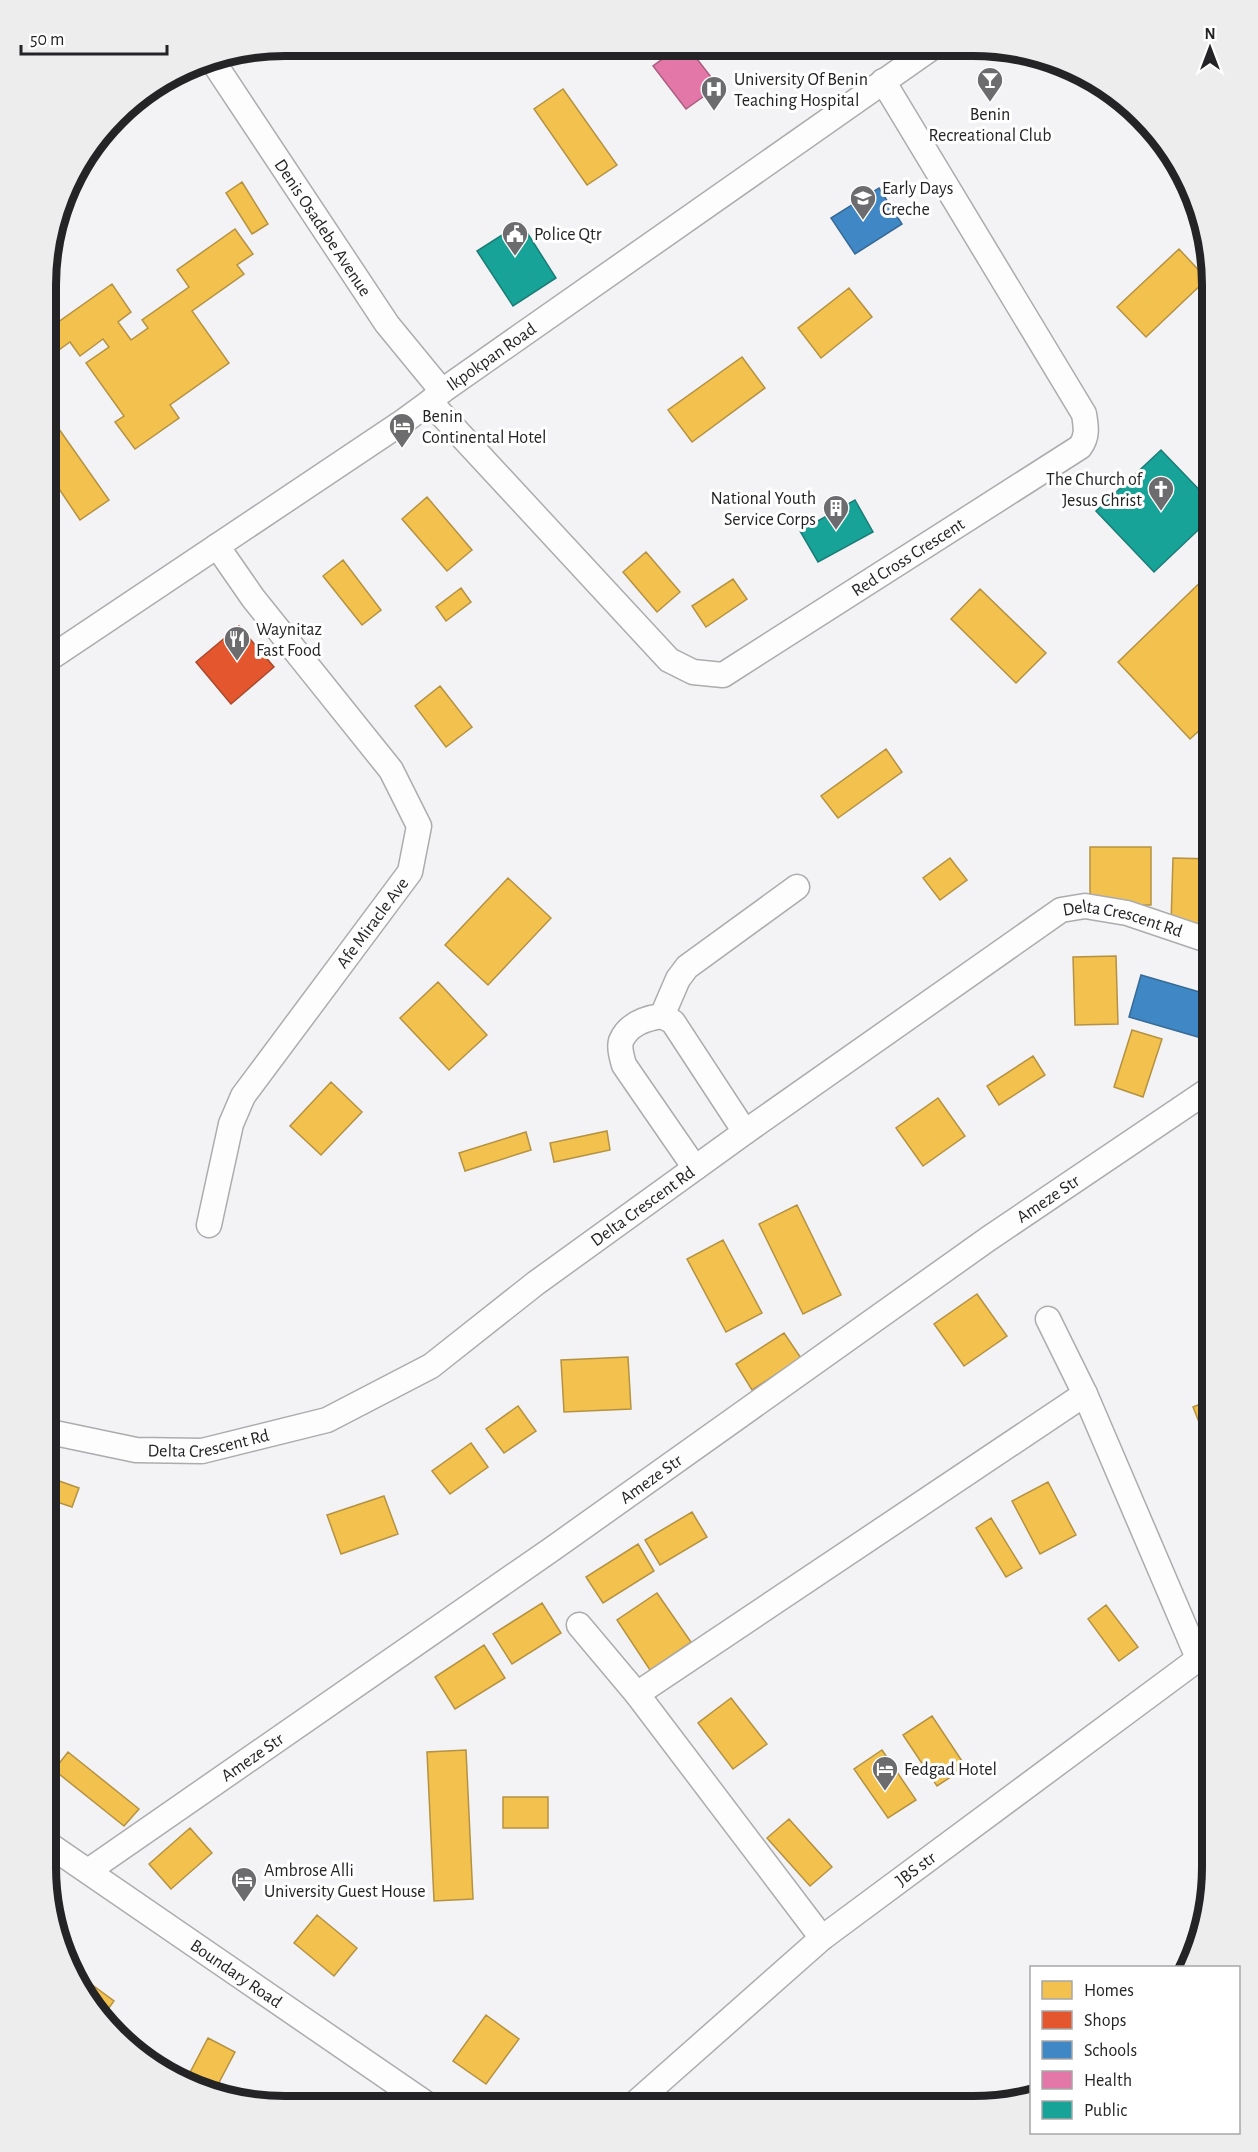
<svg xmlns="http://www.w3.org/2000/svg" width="1258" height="2152" font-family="'Alegreya Sans',sans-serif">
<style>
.homes{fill:#f2c14e;stroke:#b49242;stroke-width:1.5}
.shops{fill:#e4572e;stroke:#aa482c;stroke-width:1.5}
.schools{fill:#3f88c5;stroke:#376a95;stroke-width:1.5}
.health{fill:#e377a8;stroke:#aa5e81;stroke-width:1.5}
.public{fill:#17a398;stroke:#1b7d76;stroke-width:1.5}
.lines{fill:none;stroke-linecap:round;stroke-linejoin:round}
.minor-casing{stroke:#acacad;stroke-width:27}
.minor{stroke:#fdfdfe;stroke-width:24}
.labels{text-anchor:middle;stroke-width:6;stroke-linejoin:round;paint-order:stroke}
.poi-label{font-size:18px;fill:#242426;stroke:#fff;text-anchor:start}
.street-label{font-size:18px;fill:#242426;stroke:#fff}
.rim{fill:none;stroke:#242426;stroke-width:8}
</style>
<rect width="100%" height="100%" fill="#f3f3f6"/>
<path class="homes" d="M563 89 617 165 587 185 534 109Z
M242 182 268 224 252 234 226 193Z
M235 229 253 254 237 265 244 274 192 311 229 363 170 405 179 418 135 449 115 422 124 416 86 363 109 347 103 339 80 356 70 342 56 352 47 340V330L112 284 131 312 118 322 131 340 148 328 142 320 189 287 177 270Z
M1179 249 1207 279 1146 337 1117 307Z
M849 288 872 317 821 358 798 328Z
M742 357 765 388 692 442 668 410Z
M47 412 109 500 80 520 47 471Z
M427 497 472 550 447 571 402 519Z
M646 552 680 592 657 612 623 572Z
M343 560 381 610 362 625 323 576Z
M1213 570V718L1190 739 1118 662Z
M733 579 747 599 706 627 692 606Z
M461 588 471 602 446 621 436 607Z
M980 589 1046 653 1016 683 951 619Z
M440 686 472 727 446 747 415 706Z
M886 749 902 772 838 818 821 796Z
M1090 847H1151V905H1090Z
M950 858 967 880 940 900 923 878Z
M1173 858 1213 859V925L1171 924Z
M508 878 551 918 488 985 445 945Z
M1116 956 1118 1024 1075 1025 1073 957Z
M438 982 487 1035 449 1070 400 1018Z
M1132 1030 1162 1039 1143 1097 1114 1087Z
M1033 1056 1045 1075 999 1105 987 1086Z
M331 1082 362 1112 321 1155 290 1126Z
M938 1098 965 1136 923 1166 896 1128Z
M607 1131 610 1150 554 1162 550 1143Z
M526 1132 531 1150 465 1171 459 1153Z
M797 1205 841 1295 803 1314 759 1224Z
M723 1240 762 1313 726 1332 687 1259Z
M977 1294 1007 1336 964 1366 934 1324Z
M784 1333 801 1358 752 1390 736 1364Z
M628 1357 631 1409 564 1412 561 1360Z
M1213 1399V1457L1193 1407Z
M518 1406 536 1431 504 1453 486 1429Z
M471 1443 488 1467 450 1494 432 1471Z
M45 1476 79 1488 72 1507 45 1498Z
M1048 1482 1076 1535 1040 1554 1012 1501Z
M384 1496 398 1534 341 1554 327 1515Z
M692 1512 707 1537 660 1565 645 1540Z
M991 1518 1022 1568 1006 1577 976 1528Z
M638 1544 654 1571 603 1603 586 1577Z
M657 1593 691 1642 650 1670 617 1620Z
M542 1603 561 1633 512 1664 493 1634Z
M1106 1605 1138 1647 1119 1661 1088 1619Z
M484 1645 505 1678 455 1709 435 1677Z
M731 1698 767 1744 733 1769 698 1723Z
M932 1716 966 1767 937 1786 903 1735Z
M466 1750 473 1899 434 1901 427 1752Z
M882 1750 916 1800 888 1818 854 1769Z
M68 1752 139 1809 124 1826 54 1770Z
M503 1797H548V1828H503Z
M789 1819 832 1867 810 1886 767 1838Z
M190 1828 212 1853 171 1889 149 1864Z
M317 1915 357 1948 334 1976 294 1943Z
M76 1973 114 2001 101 2019 94 2013 73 1976Z
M486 2015 519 2039 486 2084 453 2061Z
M208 2038 235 2052 213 2094 193 2089 184 2084Z"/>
<path class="shops" d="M239 626 274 667 231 704 196 662Z"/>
<path class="schools" d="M879 188 902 224 855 254 831 218Z
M1141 975 1210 995 1198 1037 1129 1017Z"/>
<path class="health" d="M680 46H687L718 86 686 109 653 66Z"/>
<path class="public" d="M521 223 556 278 513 306 477 251Z
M1161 450 1213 504V516L1154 572 1096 511Z
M855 500 873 532 818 562 800 531Z"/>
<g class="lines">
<g class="minor-casing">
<g id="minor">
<path id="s1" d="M212 60 387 324 442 391"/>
<path id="s2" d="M430 402 669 660 693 672 723 675 1080 447C1088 436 1086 427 1084 414L883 81"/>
<path id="s3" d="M47 660 404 421 430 402 442 391 933 47"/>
<path d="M662 1016 673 1022 745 1132"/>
<path d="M695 1168 624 1065C622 1058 619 1048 621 1041 628 1024 647 1018 662 1016L678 979 687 967 797 887"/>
<path id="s4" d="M209 1225 231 1124 243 1096 410 872 419 826 391 770 253 598 217 546"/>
<path d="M1048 1319 1085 1394 1198 1658"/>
<path id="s5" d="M46 1429 50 1432 136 1450 202 1451 327 1420 431 1366 536 1283 745 1132 1061 910 1085 906 1127 913 1213 942"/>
<path d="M579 1625 637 1694 822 1938"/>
<path d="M637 1694 1085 1394"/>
<path id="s6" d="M45 1842 428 2105"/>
<path id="s7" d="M88 1871 555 1547 988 1239 1213 1087"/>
<path id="s8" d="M632 2106 822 1938 1213 1648"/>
</g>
</g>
<use href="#minor" class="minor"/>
</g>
<defs>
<g id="bar-pin" transform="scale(1.35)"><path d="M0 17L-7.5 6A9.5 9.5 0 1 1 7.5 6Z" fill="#6c6c6f" stroke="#fff"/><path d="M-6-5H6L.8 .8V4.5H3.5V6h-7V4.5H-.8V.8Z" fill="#fff"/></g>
<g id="hospital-pin" transform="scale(1.35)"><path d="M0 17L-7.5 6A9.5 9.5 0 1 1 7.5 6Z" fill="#6c6c6f" stroke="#fff"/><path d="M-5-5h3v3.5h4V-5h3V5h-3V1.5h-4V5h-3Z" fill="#fff"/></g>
<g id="school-pin" transform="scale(1.35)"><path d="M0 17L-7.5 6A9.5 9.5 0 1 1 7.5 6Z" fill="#6c6c6f" stroke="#fff"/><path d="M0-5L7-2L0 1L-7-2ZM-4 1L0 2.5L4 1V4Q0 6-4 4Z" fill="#fff"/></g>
<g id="civic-pin" transform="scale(1.35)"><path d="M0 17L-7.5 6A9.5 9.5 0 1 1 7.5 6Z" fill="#6c6c6f" stroke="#fff"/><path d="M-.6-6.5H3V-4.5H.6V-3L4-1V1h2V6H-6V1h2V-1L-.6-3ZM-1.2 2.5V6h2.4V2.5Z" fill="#fff"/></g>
<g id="hotel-pin" transform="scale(1.35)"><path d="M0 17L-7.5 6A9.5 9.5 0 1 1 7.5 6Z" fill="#6c6c6f" stroke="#fff"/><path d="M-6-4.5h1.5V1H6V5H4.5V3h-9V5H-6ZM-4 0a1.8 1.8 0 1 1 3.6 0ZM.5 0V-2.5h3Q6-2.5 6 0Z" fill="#fff"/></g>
<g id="church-pin" transform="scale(1.35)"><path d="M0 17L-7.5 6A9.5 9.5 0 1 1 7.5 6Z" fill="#6c6c6f" stroke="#fff"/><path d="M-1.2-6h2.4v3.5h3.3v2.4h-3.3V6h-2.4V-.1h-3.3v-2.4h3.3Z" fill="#fff"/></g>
<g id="building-pin" transform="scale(1.35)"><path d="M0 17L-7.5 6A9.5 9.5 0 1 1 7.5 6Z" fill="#6c6c6f" stroke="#fff"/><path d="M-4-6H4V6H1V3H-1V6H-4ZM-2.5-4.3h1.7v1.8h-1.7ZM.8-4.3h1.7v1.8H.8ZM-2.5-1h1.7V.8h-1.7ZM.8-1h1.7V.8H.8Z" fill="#fff"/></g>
<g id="restaurant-pin" transform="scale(1.35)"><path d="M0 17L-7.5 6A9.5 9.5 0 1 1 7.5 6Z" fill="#6c6c6f" stroke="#fff"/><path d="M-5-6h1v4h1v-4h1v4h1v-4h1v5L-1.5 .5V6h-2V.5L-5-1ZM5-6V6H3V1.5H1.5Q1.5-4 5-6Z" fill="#fff"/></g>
</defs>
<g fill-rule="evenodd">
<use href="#bar-pin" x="990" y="80"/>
<use href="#hospital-pin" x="714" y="89"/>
<use href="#school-pin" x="863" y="198"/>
<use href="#civic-pin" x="515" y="234"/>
<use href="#hotel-pin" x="402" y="426"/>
<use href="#church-pin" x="1161" y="489"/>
<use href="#building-pin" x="836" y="508"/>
<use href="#restaurant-pin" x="237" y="639"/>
<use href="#hotel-pin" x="885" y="1769"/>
<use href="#hotel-pin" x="244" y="1880"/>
</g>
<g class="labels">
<g class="poi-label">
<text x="734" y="85">University Of Benin<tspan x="734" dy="21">Teaching Hospital</tspan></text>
<text x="990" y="120" text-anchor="middle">Benin<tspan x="990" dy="21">Recreational Club</tspan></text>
<text x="882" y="194">Early Days<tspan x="882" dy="21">Creche</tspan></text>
<text x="534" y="240">Police Qtr</text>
<text x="422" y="422">Benin<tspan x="422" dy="21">Continental Hotel</tspan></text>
<text x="1142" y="485" text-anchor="end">The Church of<tspan x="1142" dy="21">Jesus Christ</tspan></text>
<text x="816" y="504" text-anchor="end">National Youth<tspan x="816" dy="21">Service Corps</tspan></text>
<text x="256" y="635">Waynitaz<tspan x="256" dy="21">Fast Food</tspan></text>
<text x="904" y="1775">Fedgad Hotel</text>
<text x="264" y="1876">Ambrose Alli<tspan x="264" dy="21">University Guest House</tspan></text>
</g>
<g class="street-label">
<text dy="6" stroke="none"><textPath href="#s1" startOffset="201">Denis Osadebe Avenue</textPath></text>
<text dy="6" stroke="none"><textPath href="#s3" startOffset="538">Ikpokpan Road</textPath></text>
<text dy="6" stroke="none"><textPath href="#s2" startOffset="628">Red Cross Crescent</textPath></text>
<text dy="6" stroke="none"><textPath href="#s4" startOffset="350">Afe Miracle Ave</textPath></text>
<text dy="6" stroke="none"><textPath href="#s5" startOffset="1246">Delta Crescent Rd</textPath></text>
<text dy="6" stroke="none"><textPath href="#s7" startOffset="1172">Ameze Str</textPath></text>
<text dy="6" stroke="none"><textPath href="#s5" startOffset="670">Delta Crescent Rd</textPath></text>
<text dy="6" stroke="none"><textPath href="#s5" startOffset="166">Delta Crescent Rd</textPath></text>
<text dy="6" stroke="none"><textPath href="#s7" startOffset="686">Ameze Str</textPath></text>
<text dy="6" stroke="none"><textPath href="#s7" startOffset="200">Ameze Str</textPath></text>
<text dy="6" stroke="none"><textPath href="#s8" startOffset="370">JBS str</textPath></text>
<text dy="6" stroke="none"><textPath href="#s6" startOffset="232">Boundary Road</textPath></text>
</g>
</g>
<path d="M0 0H1258V2152H0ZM285 56H973A229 229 0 0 1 1202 285V1867A229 229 0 0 1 973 2096H285A229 229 0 0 1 56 1867V285A229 229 0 0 1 285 56Z" fill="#ededee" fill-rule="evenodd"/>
<path class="rim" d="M285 56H973A229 229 0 0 1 1202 285V1867A229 229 0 0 1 973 2096H285A229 229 0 0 1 56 1867V285A229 229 0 0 1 285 56Z"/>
<rect x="1030" y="1966" width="210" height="168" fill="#ffffff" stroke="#a7a7a8" stroke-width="1.5"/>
<rect x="1042" y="1981" width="30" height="18" fill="#f2c14e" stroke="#a7a7a8" stroke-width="1.5"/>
<text x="1084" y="1996" font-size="18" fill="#242426">Homes</text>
<rect x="1042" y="2011" width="30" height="18" fill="#e4572e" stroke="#a7a7a8" stroke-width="1.5"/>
<text x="1084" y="2026" font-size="18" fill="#242426">Shops</text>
<rect x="1042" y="2041" width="30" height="18" fill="#3f88c5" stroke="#a7a7a8" stroke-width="1.5"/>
<text x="1084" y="2056" font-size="18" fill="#242426">Schools</text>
<rect x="1042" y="2071" width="30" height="18" fill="#e377a8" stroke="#a7a7a8" stroke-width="1.5"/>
<text x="1084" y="2086" font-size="18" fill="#242426">Health</text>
<rect x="1042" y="2101" width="30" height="18" fill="#17a398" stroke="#a7a7a8" stroke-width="1.5"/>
<text x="1084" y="2116" font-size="18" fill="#242426">Public</text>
<g transform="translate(1210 48)" stroke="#ffffff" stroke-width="4.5" paint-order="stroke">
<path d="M0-4.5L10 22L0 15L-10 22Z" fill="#242426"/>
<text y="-9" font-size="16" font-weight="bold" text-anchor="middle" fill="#242426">N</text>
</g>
<path d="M21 45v9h146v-9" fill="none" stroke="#242426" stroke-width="3"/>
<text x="30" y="45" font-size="18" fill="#242426" stroke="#ffffff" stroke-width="4.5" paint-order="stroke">50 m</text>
</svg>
